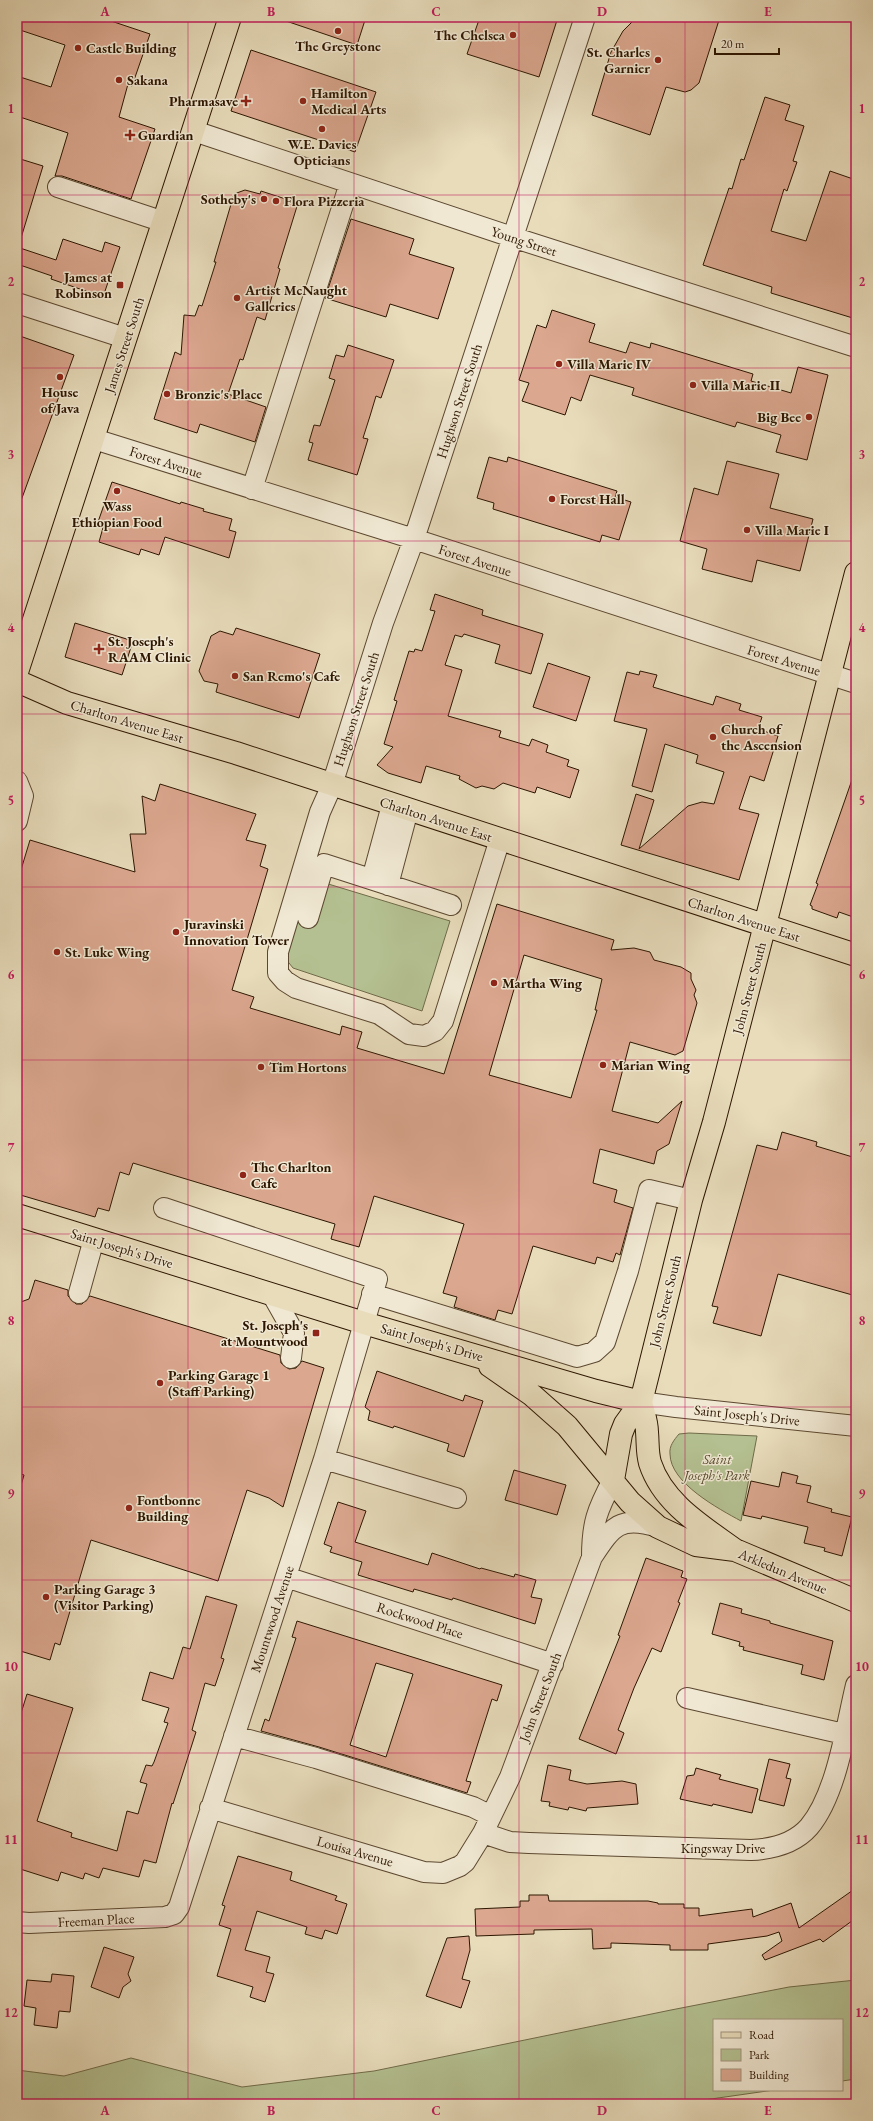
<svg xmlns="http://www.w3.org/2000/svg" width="873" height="2121" font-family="'EB Garamond',serif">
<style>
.green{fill:#b4c091;stroke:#706b49}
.building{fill:#dba78f;stroke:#2d1601;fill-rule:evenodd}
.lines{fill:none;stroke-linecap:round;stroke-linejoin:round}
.minor-casing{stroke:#5c4830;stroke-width:22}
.major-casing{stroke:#2d1601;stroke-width:24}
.minor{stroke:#f0e8d3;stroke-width:20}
.major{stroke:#e8dcbb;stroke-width:22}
.grid{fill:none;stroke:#c2185b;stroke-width:1;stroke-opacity:0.55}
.poi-dot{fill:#8f2418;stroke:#f0e8d3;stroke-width:1.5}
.labels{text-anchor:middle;stroke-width:3;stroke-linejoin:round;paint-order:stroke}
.poi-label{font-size:14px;font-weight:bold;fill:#2d1601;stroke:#f0e8d3;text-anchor:start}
.street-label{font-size:14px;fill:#2d1601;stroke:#f0e8d3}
.park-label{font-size:14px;font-style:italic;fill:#56492c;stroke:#f0e8d3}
.neatline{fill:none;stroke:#c2185b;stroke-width:1.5}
.grid-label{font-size:13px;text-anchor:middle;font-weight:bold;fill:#c2185b}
</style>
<rect width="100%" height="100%" fill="#e8dcbb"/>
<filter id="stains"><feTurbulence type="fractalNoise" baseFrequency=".005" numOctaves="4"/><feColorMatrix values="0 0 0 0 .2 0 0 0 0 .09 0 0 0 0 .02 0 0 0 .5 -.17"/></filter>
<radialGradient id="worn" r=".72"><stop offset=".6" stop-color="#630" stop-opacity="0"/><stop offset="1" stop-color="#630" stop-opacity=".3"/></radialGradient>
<path class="green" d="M325 883 450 921 422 1011 293 968 285 958 296 917Z
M689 1433 757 1436 741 1521C719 1509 670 1483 670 1454 669 1446 674 1440 679 1434Z
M856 1980V2079L842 2081V2020H714V2090H774L676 2104H17V2070L64 2076 131 2058 242 2087 374 2071 671 2010 789 1987Z"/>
<path class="building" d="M17 17H99L150 34 132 86 128 84 119 117 155 129 131 199 62 176H55L68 133 17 116V76L51 87 65 45 17 29Z
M284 17H366L357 45 283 20Z
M480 17H558L539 77 467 54Z
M637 17H720L699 83 691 90 685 92 666 87 650 135 592 115 611 52 623 31Z
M251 50 376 92 355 152 231 111Z
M765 97 790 105 785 120 804 126 793 161 797 162 787 191 784 189 771 231 806 241 830 171 856 180V319L771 293 772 287 703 265 729 188 732 189 741 159 744 160Z
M17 158 43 166 21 238 17 237Z
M245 190 260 194 261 191 298 203 278 268 280 269 265 320 257 317 243 360 240 359 228 394 266 407 255 442 200 424 197 433 154 419 175 352 181 355 184 315 195 316 199 305 202 306 216 262H214L234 194Z
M351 219 414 239 409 254 454 268 438 319 390 304 386 317 325 298Z
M63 239 102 252 105 242 120 247 103 297 51 279 52 276 17 264V247L56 260Z
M552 310 595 324 589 342 626 353 630 342 650 348 651 343 753 374 751 381 791 393 798 367 828 375 807 460 776 452 781 435 737 422 735 427 632 395 634 388 590 375 581 401 571 397 565 415 522 401 529 383 519 380 537 325 546 328Z
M17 335 74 355 18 509H17Z
M348 345 394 360 381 398 376 396 370 416 363 438 368 439 357 475 308 460 313 443 309 442 314 425 320 426 335 380 329 378 336 355 344 357Z
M489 457 507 462 508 457 617 491 615 497 631 502 619 540 602 535 600 542 493 509 494 503 477 498Z
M727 461 779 474 770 508 813 519 800 571 757 560 752 582 702 569 707 549 680 541 694 488 718 495Z
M112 482 180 504 181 502 204 509 203 511 232 519 229 530 236 532 229 558 165 537 159 555 141 549 139 555 99 542 104 524 98 522Z
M435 594 483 610 482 615 543 634 531 674 495 663 500 645 464 634 462 637 455 635 445 665 462 670 448 716 501 731 499 737 529 746 532 739 548 745 546 752 569 760 567 766 579 770 570 798 537 787 535 793 503 783 494 789 482 786 476 788 459 779 460 776 426 766 421 783 388 773 377 765 393 747 384 744 397 701 394 700 409 651 414 652 415 649 422 651 435 611 430 610Z
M75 623 133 641 122 675 65 657Z
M236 628 320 654 299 718 216 692 218 684 204 681 199 671 211 636 220 631 233 635Z
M548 663 590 677 576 721 533 707Z
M640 671 657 675 653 687 713 705 716 696 741 704 739 710 762 717 758 729 778 736 764 781 750 776 739 809 759 814 739 880 621 845 636 794 654 800 639 849 688 806 702 802 714 804 724 772 696 763 698 755 665 744 652 792 632 786 647 729 614 721 627 672 639 675Z
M854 774H856V918L839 912 837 918 812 909V906L810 905 818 884 816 883Z
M160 784 256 814 246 840 266 845 260 866 268 869 232 990 254 997 250 1008 340 1035 342 1026 362 1032 357 1048 444 1074 497 904 614 940 611 950 634 948 650 952 654 960 681 967 691 973V979L696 990 694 995 697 1003 683 1051 675 1055 630 1042 612 1111 658 1123 682 1101 669 1144 657 1151 654 1164 600 1149 593 1183 617 1190 614 1202 633 1208 620 1255 616 1253 613 1262 597 1257 595 1264 533 1246 512 1314 498 1310 495 1320 454 1307 457 1297 443 1293 464 1224 374 1196 359 1247 331 1239 335 1224 133 1163 129 1175 120 1172 109 1211 98 1208 95 1217 17 1194V883L30 840 135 872 130 834H146L142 796 155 801ZM524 955 602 979 595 1010H597L571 1098 489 1075Z
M782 1132 817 1142 816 1146 856 1158V1296L778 1274 761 1336 713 1323 718 1307 712 1306 757 1145 777 1150Z
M35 1280 68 1290V1296L76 1304H82L90 1296 280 1355 281 1363 289 1369 296 1368 302 1361 324 1368 283 1507 269 1498 247 1490 218 1581 91 1540 60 1645 55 1643 50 1660 17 1650V1499L24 1475 17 1473V1309L18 1303 29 1299Z
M377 1371 463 1401 465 1395 483 1401 464 1457 447 1451 449 1444 394 1426 393 1428 368 1420 370 1411 365 1407Z
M514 1470 566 1485 557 1515 505 1500Z
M782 1472 798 1476 796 1483 811 1486 807 1502 832 1509 831 1512 852 1517 842 1556 824 1551 825 1548 804 1543 808 1527 762 1516 761 1519 743 1515 751 1481 779 1487Z
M338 1502 366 1511 355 1542 428 1565 432 1553 480 1569 481 1568 514 1577 515 1574 536 1580 531 1597 542 1599 535 1624 453 1598 452 1600 414 1589 413 1592 358 1575 362 1562 330 1552 332 1547 324 1544Z
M646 1558 683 1571 681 1577 687 1579 678 1602 680 1603 661 1652 652 1648 634 1688 618 1730 624 1733 616 1754 579 1739 620 1636 618 1635Z
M206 1596 237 1605 221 1658 224 1659 215 1686 205 1683 192 1730 196 1732 173 1804 172 1803 156 1863 144 1860 139 1877 103 1868 99 1878 85 1873 83 1879 61 1872 58 1881 17 1868V1726L27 1694 73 1708 37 1821 72 1833 71 1837 117 1851 127 1811 138 1814 147 1784 140 1782 146 1765 152 1766 154 1762 168 1723 164 1722 169 1708 142 1700 150 1672 173 1679 183 1647 190 1649Z
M720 1603 742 1609 741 1613 770 1621V1623L833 1641 824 1680 801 1674 803 1665 743 1650 744 1647 739 1646 740 1642 712 1634Z
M297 1621 502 1685 497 1701 492 1699 466 1781 471 1782 467 1793 319 1747 261 1731 265 1719 269 1721 296 1638 292 1637ZM376 1663 413 1674 386 1757 350 1745Z
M769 1759 790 1764 786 1778 791 1779 784 1806 759 1800Z
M548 1765 571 1770 569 1780 587 1784 622 1781 636 1784 638 1804 587 1808 586 1811 569 1807 568 1810 549 1806 550 1802 541 1801Z
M696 1768 721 1775 719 1779 758 1789 752 1813 713 1804 712 1806 680 1799 687 1776 694 1775Z
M238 1856 292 1872 290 1880 337 1896 335 1900 347 1904 337 1934 325 1930 322 1939 305 1934 307 1927 257 1911 245 1950 270 1957 266 1972 274 1974 265 2002 250 1997 253 1987 217 1976 231 1929 219 1925 225 1906 222 1905Z
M856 1888V1918L823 1942 820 1939 765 1960 762 1955 782 1941 779 1932 767 1936 708 1944V1950H670V1945L611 1943V1948L593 1949 592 1929 534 1930V1934L476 1936 475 1909 520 1907V1901H529V1895H548L549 1901H648L658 1903V1904H684V1908H699V1916L752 1909 753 1917 791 1903 799 1928Z
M469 1936 470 1950 462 1979 470 1981 461 2008 426 1996 447 1938Z
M104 1947 134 1957 128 1974 131 1981 123 1987 119 1998 91 1987Z
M52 1974 74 1976 70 2012 59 2011 57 2028 34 2025 36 2008 24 2006 27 1980 51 1982Z"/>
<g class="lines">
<g class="minor-casing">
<path id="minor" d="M194 131 512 237 856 347
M58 187 164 222
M17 303 125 338
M94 439 414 539 856 683
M252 489 350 183
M17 781 23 796 17 821
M500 839 443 1021 435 1031 424 1036 409 1034 379 1014 296 988 285 981 278 973V952L320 812 332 785 383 623 414 539 585 17
M372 879 392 805
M388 885 408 810
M308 918 324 864 451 905
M79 1293 94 1239
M272 1294 294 1333 291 1358
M372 1294 577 1357 594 1352 605 1342 628 1271 649 1190 691 1200
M641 1402 676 1407 856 1426
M324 1459 456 1498
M592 1557C592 1523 597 1510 613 1480
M286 1577 553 1664
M687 1698 844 1734
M234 1736 316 1758 473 1807 491 1816
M210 1808 424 1872 443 1873 460 1866 465 1862 483 1833 510 1777 592 1557C612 1527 619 1515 658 1527
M483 1833 510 1842 529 1843 751 1850C772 1849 795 1843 809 1827 837 1794 846 1726 856 1685
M17 1922 29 1923 165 1917 174 1914 179 1907 324 1459 377 1279 164 1208"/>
</g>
<g class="major-casing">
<path id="major" d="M17 672 230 17
M17 681 67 703 236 753 856 955
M17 1215 364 1323 596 1391 641 1402
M490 1366 532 1395 567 1426 630 1502 658 1527 696 1545 735 1550 856 1601
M613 1480 621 1434 625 1424 641 1402
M735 1550C702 1526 663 1503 650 1463 647 1452 648 1443 647 1432 647 1422 643 1411 641 1402L691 1200 714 1122 856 573"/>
</g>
<use href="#minor" class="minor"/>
<use href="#major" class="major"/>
</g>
<path class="grid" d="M188 17V2104M354 17V2104M519 17V2104M685 17V2104M17 195H856M17 368H856M17 541H856M17 714H856M17 887H856M17 1060H856M17 1234H856M17 1407H856M17 1580H856M17 1753H856M17 1926H856"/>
<g class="poi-dot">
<circle cx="338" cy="31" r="4"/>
<circle cx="513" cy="35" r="4"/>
<circle cx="78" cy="48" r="4"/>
<circle cx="658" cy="60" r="4"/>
<circle cx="119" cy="80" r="4"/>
<path d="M244 95h4v4h4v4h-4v4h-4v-4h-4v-4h4z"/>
<circle cx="303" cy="101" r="4"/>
<circle cx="322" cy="129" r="4"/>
<path d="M128 129h4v4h4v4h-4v4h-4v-4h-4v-4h4z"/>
<circle cx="264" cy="199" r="4"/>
<circle cx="276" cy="201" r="4"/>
<rect x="116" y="281" width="8" height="8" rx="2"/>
<circle cx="237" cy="298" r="4"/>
<circle cx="559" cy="364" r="4"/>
<circle cx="60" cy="377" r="4"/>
<circle cx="693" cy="385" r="4"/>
<circle cx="167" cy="394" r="4"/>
<circle cx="809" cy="417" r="4"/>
<circle cx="117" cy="491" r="4"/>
<circle cx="552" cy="499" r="4"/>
<circle cx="747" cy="530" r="4"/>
<path d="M97 643h4v4h4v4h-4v4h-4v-4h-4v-4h4z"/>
<circle cx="235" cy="676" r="4"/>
<circle cx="713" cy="737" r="4"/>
<circle cx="176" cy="932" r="4"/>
<circle cx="57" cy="952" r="4"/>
<circle cx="494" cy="983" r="4"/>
<circle cx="603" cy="1065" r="4"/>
<circle cx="261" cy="1067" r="4"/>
<circle cx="243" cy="1175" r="4"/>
<rect x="312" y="1329" width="8" height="8" rx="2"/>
<circle cx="160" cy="1383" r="4"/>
<circle cx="129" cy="1508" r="4"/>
<circle cx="46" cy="1597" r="4"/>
</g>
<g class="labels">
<g class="poi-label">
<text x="505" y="40" text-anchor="end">The Chelsea</text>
<text x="338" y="51" text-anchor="middle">The Greystone</text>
<text x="86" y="53">Castle Building</text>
<text x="650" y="57" text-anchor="end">St. Charles<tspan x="650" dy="16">Garnier</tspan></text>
<text x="127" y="85">Sakana</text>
<text x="311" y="98">Hamilton<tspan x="311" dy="16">Medical Arts</tspan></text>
<text x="238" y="106" text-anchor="end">Pharmasave</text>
<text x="138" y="140">Guardian</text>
<text x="322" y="149" text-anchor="middle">W.E. Davies<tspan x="322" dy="16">Opticians</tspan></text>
<text x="256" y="204" text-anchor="end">Sotheby's</text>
<text x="284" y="206">Flora Pizzeria</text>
<text x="112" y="282" text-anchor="end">James at<tspan x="112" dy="16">Robinson</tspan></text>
<text x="245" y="295">Artist McNaught<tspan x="245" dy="16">Galleries</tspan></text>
<text x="567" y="369">Villa Marie IV</text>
<text x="701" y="390">Villa Marie II</text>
<text x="60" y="397" text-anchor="middle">House<tspan x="60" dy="16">of Java</tspan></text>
<text x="175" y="399">Bronzie's Place</text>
<text x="801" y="422" text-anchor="end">Big Bee</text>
<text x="560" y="504">Forest Hall</text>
<text x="117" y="511" text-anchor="middle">Wass<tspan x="117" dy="16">Ethiopian Food</tspan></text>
<text x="755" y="535">Villa Marie I</text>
<text x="108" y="646">St. Joseph's<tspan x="108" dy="16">RAAM Clinic</tspan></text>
<text x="243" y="681">San Remo's Cafe</text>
<text x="721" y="734">Church of<tspan x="721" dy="16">the Ascension</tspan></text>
<text x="184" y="929">Juravinski<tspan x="184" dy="16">Innovation Tower</tspan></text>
<text x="65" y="957">St. Luke Wing</text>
<text x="502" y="988">Martha Wing</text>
<text x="611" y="1070">Marian Wing</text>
<text x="269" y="1072">Tim Hortons</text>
<text x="251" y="1172">The Charlton<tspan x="251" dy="16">Cafe</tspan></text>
<text x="308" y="1330" text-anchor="end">St. Joseph's<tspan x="308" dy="16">at Mountwood</tspan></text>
<text x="168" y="1380">Parking Garage 1<tspan x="168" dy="16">(Staff Parking)</tspan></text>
<text x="137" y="1505">Fontbonne<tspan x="137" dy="16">Building</tspan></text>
<text x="54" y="1594">Parking Garage 3<tspan x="54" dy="16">(Visitor Parking)</tspan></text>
</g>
<g class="street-label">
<text transform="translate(524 241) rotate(18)" y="5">Young Street</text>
<text transform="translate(124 345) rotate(-72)" y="5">James Street South</text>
<text transform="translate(459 401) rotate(-72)" y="5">Hughson Street South</text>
<text transform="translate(166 462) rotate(18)" y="5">Forest Avenue</text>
<text transform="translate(475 560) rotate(18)" y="5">Forest Avenue</text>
<text transform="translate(784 660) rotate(17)" y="5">Forest Avenue</text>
<text transform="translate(356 709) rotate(-72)" y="5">Hughson Street South</text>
<text transform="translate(127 721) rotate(17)" y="5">Charlton Avenue East</text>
<text transform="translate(436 819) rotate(18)" y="5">Charlton Avenue East</text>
<text transform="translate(744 919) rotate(18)" y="5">Charlton Avenue East</text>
<text transform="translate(749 988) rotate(-75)" y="5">John Street South</text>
<text transform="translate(122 1248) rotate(17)" y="5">Saint Joseph's Drive</text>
<text transform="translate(665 1301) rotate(-76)" y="5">John Street South</text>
<text transform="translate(432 1342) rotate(16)" y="5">Saint Joseph's Drive</text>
<text transform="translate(747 1415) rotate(6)" y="5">Saint Joseph's Drive</text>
<text transform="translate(783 1571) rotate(23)" y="5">Arkledun Avenue</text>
<text transform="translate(272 1619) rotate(-72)" y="5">Mountwood Avenue</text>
<text transform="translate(420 1620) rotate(18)" y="5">Rockwood Place</text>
<text transform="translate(540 1697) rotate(-69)" y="5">John Street South</text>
<text x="723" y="1853">Kingsway Drive</text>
<text transform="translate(355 1851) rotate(16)" y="5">Louisa Avenue</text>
<text transform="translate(96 1920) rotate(-3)" y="5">Freeman Place</text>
</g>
<g class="park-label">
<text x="717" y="1464">Saint<tspan x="717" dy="16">Joseph's Park</tspan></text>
</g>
</g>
<rect width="873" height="2121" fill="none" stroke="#e8dcbb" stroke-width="44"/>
<rect x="713" y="2019" width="130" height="72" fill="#f0e8d3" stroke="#a2947f"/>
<rect x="721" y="2032" width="20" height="6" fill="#e8dcbb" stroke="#a2947f"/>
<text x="749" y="2039" font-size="12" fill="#2d1601">Road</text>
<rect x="721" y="2049" width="20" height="12" fill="#b4c091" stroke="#a2947f"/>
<text x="749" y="2059" font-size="12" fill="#2d1601">Park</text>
<rect x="721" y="2069" width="20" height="12" fill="#dba78f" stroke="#a2947f"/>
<text x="749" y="2079" font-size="12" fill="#2d1601">Building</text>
<path d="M715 48v6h64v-6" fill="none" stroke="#2d1601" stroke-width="2"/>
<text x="721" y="48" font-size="12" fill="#2d1601" stroke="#f0e8d3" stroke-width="3" paint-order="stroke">20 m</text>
<rect x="22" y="22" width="829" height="2077" class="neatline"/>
<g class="grid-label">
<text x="105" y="16">A</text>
<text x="271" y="16">B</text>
<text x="436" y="16">C</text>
<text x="602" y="16">D</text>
<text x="768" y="16">E</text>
<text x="11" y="113">1</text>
<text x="862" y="113">1</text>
<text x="11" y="286">2</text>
<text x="862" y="286">2</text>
<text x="11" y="459">3</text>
<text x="862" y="459">3</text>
<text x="11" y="632">4</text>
<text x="862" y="632">4</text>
<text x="11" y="805">5</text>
<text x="862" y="805">5</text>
<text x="11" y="979">6</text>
<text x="862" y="979">6</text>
<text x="11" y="1152">7</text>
<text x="862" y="1152">7</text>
<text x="11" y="1325">8</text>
<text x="862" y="1325">8</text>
<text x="11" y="1498">9</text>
<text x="862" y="1498">9</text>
<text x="11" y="1671">10</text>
<text x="862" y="1671">10</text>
<text x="11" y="1844">11</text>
<text x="862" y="1844">11</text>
<text x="11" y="2017">12</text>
<text x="862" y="2017">12</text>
<text x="105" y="2115">A</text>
<text x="271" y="2115">B</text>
<text x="436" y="2115">C</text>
<text x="602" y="2115">D</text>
<text x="768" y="2115">E</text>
</g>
<rect width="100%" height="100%" filter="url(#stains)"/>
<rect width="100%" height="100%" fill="url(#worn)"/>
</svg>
